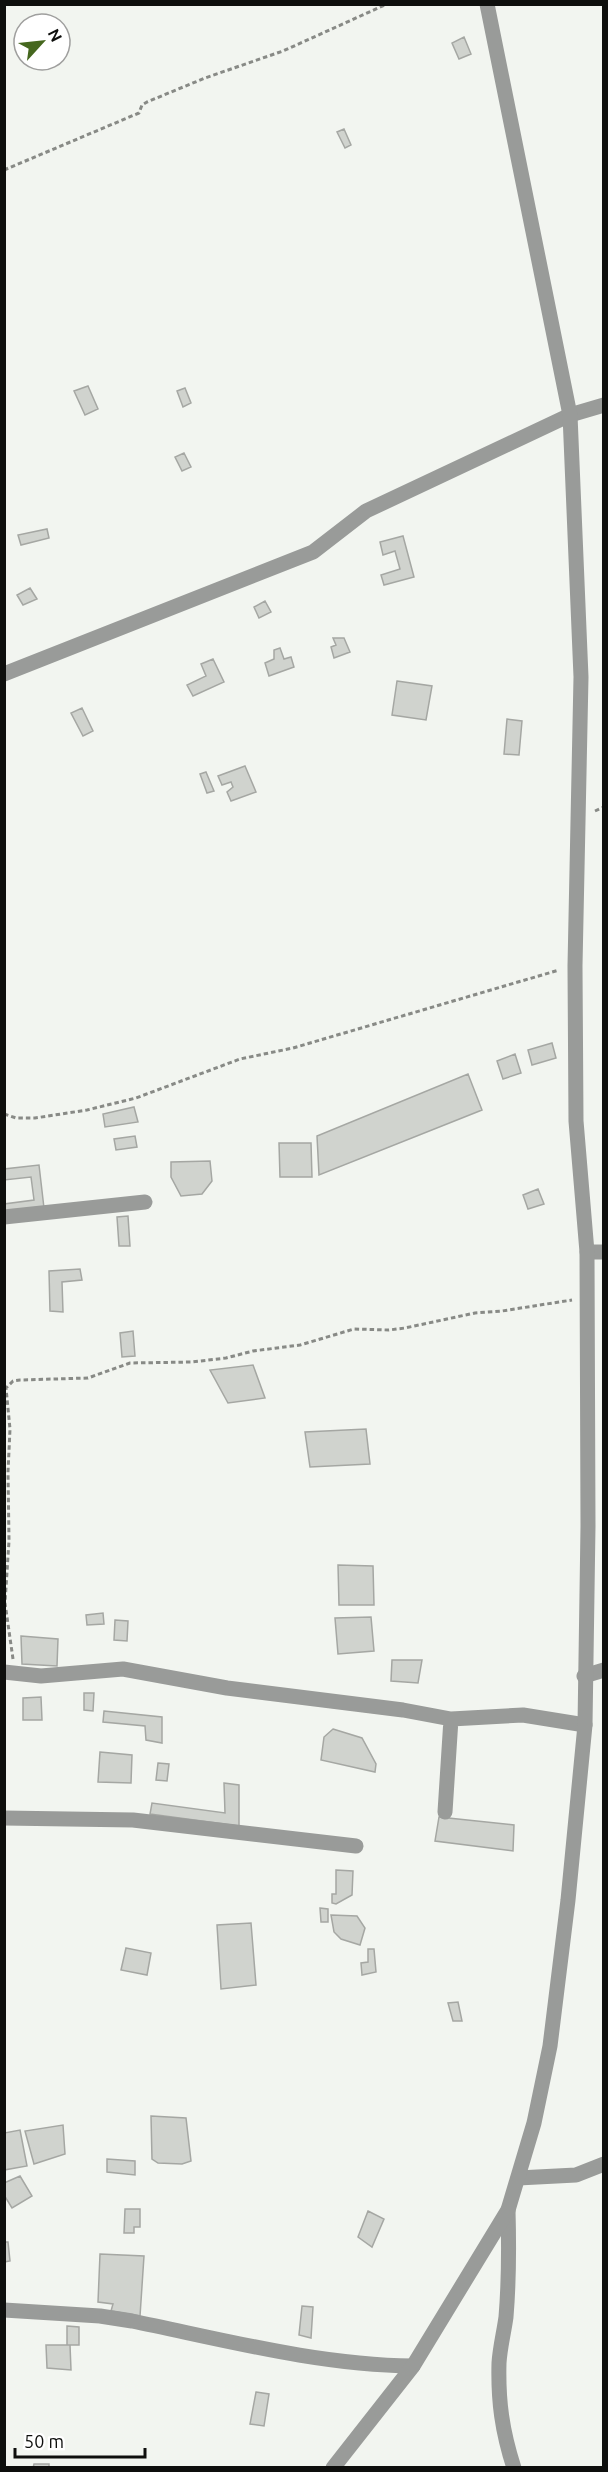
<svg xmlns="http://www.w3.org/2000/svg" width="608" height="2472" font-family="Ubuntu,sans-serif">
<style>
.building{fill:#d0d3ce;stroke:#a5a7a3;stroke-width:1.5}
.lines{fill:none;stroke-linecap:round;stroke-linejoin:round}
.path{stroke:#888a86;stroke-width:3;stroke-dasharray:4.5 3;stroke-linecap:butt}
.minor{stroke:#999b99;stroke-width:15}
.tertiary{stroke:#999b99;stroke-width:15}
</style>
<rect width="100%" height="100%" fill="#f2f5f0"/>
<path class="building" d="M464 37 471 54 459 59 452 43Z
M344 129 351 145 345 148 337 132Z
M88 386 98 409 85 415 74 391Z
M185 388 191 403 183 407 177 391Z
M184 453 191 467 182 471 175 457Z
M47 529 49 538 21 545 18 535Z
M403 536 414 577 384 585 381 575 400 569 395 551 383 555 380 542Z
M30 588 37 599 23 605 17 595Z
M265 601 271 612 259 618 254 607Z
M333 638H344L350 652 334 658 331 647 336 645Z
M280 648 284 659 291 657 294 667 269 676 265 663 274 659V650Z
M213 659 224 682 193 696 187 685 206 676 201 664Z
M397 681 432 686 426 720 392 715Z
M82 708 93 731 83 736 71 713Z
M507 719 522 721 519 755 504 754Z
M245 766 256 792 231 801 227 792 233 787 231 782 222 785 218 776Z
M206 772 214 791 207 793 200 774Z
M552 1043 556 1058 532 1065 528 1050Z
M515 1054 521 1073 503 1079 497 1061Z
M468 1074 482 1110 319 1175 317 1136Z
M134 1107 138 1122 105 1127 103 1114Z
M135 1136 137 1147 116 1150 114 1139Z
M279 1143H311L312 1177H280Z
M210 1161 212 1181 202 1194 181 1196 171 1177V1162Z
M39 1165 44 1208 4 1213V1204L34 1200 31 1177 4 1180V1169Z
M538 1189 544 1204 528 1209 523 1195Z
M128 1216 130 1246H119L117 1217Z
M80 1269 82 1280 62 1282 63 1312 50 1311 49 1271Z
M133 1331 135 1356 122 1357 120 1333Z
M253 1365 265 1398 228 1403 210 1370Z
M366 1429 370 1464 310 1467 305 1432Z
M338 1565 373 1566 374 1605H339Z
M103 1613 104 1624 87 1625 86 1615Z
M371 1617 374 1651 338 1654 335 1618Z
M115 1620 128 1621 127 1641 114 1640Z
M21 1636 58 1639 57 1666 22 1664Z
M392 1660H422L418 1683 391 1681Z
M84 1693H94L93 1711 84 1710Z
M41 1697 42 1720H23V1698Z
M104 1711 162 1717V1743L146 1740 145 1726 103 1722Z
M333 1729 362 1738 376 1764 375 1772 321 1760 324 1737Z
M100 1752 132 1755 131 1783 98 1782Z
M158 1763 169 1764 167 1781 156 1780Z
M224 1783 239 1785V1826L150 1814 152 1803 225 1813Z
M439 1817 514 1825 513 1851 435 1841Z
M336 1870 353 1871 352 1895 336 1904 332 1903V1894H336Z
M320 1908 328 1909V1922H321Z
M331 1915 357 1916 365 1928 360 1945 341 1939 334 1932Z
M251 1923 256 1985 221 1989 217 1925Z
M126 1948 151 1953 147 1975 121 1970Z
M368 1949H374L376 1972 362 1975 361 1963 368 1962Z
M458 2002 462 2021H453L448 2003Z
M151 2116 186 2118 191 2161 182 2164 158 2163 152 2159Z
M63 2125 65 2154 34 2164 25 2131Z
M20 2130 27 2166 4 2170V2133Z
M107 2159 135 2161V2175L107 2172Z
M20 2176 32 2196 12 2208 4 2195V2183Z
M125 2209H140V2227H134V2233H124Z
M368 2211 384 2219 372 2247 358 2237Z
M4 2242H8L10 2261 4 2262Z
M100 2254 144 2256 140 2316 111 2311 113 2304 98 2302Z
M302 2306 313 2307 311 2338 299 2335Z
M67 2326 79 2327V2345H67Z
M46 2345H70L71 2370 47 2368Z
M256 2392 269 2394 264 2426 250 2424Z
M34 2464H49V2468H33Z"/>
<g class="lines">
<path class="path" d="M4 170 139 113 142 105 147 102 205 78 283 51 387 4
M595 811 604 807
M4 1114 16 1118H35L87 1110 136 1098 240 1059 293 1048 559 970
M13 1659 5 1603 9 1541 8 1472 10 1429 6 1388 13 1381 20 1380 88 1378 130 1363 192 1362 226 1358 253 1351 300 1345 354 1329 389 1330 405 1328 475 1313 502 1311 572 1300"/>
<path class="minor" d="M4 674 313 552 366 511 570 415 604 405
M4 1217 145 1202
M587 1252H604
M4 1672 41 1676 123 1669 227 1688 403 1710 451 1719 523 1715 585 1725
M584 1676 604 1670
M445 1812 451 1719
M4 1818 133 1820 356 1846
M518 2178 576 2175 604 2164
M508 2210C509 2246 509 2281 506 2317 504 2332 500 2347 499 2363 498 2401 502 2431 514 2468
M4 2310 100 2316 132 2321C225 2340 318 2365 413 2366"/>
<path class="tertiary" d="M333 2468 413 2366 508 2210 534 2123 550 2046 568 1900 585 1725 588 1526 587 1252 576 1121 575 966 581 677 570 415 487 4"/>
</g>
<rect width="608" height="2472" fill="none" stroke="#0e0f0d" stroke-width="12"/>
<g transform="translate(42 42) rotate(63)"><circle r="28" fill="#ffffff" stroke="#9f9f9e" stroke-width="1.5"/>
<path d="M0-4.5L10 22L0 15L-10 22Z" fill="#45671e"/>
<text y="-9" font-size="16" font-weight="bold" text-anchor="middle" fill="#0e0f0d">N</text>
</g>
<path d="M15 2448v9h130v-9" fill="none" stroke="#0e0f0d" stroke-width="3"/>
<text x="24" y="2448" font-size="18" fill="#0e0f0d" stroke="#ffffff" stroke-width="4.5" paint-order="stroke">50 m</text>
</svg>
